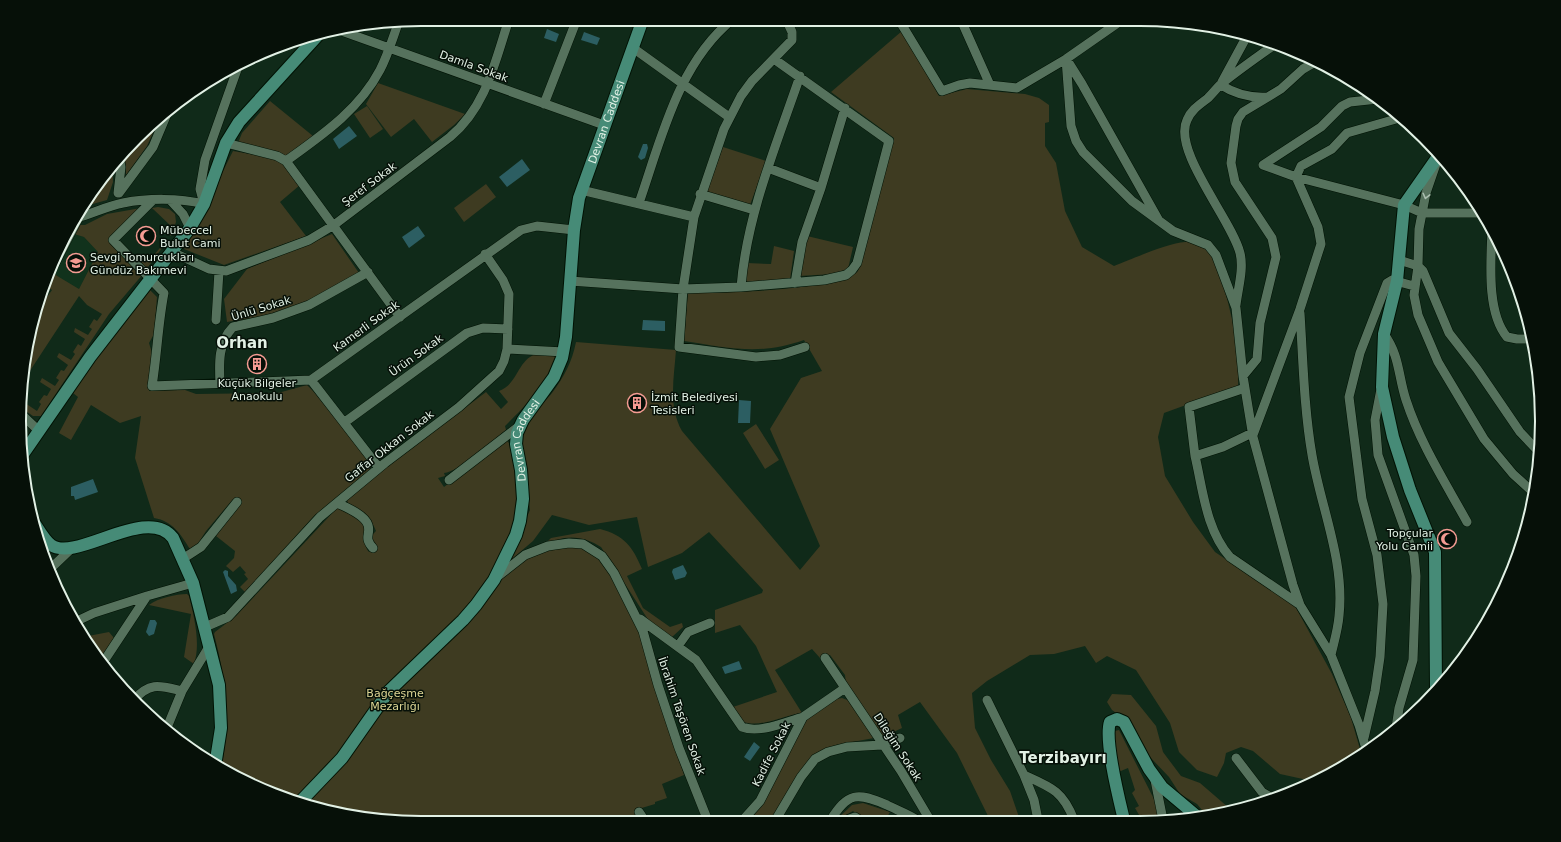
<svg xmlns="http://www.w3.org/2000/svg" width="1561" height="842" font-family="'DejaVu Sans',sans-serif">
<style>
.built{fill:#11321c}
.green{fill:#3e3b21}
.water{fill:#2c5e62}
.lines{fill:none;stroke-linecap:round;stroke-linejoin:round}
.minor-casing{stroke:#001204;stroke-width:10}
.major-casing{stroke:#001204;stroke-width:14}
.minor{stroke:#56725d;stroke-width:9}
.major{stroke:#468b77;stroke-width:12}
.oneway{stroke:#aabeaf}
.labels{text-anchor:middle;stroke-width:3;stroke-linejoin:round;paint-order:stroke}
.street-label{font-size:11px;fill:#e2f1e5;stroke:#061008}
.poi-label{font-size:11px;fill:#e2f1e5;stroke:#061008;text-anchor:start}
.park-label{font-size:11px;fill:#ddd594;stroke:#061008}
.district-label{font-size:15px;font-weight:bold;fill:#e2f1e5;stroke:#061008}
.rim{fill:none;stroke:#e2f1e5;stroke-width:2}
</style>
<rect width="100%" height="100%" fill="#102a19"/>
<path class="built" d="M74 234 84 237 98 252 79 289 55 275Z"/>
<path class="green" d="M902 31 939 96 967 89 1025 94 1039 98 1049 105V122L1045 123V146L1056 163 1065 211 1082 247 1114 266C1132 259 1168 243 1185 242 1197 241 1208 250 1214 258 1229 300 1240 341 1238 386L1164 413 1158 437 1165 476 1193 522 1215 552 1295 606 1332 674 1351 718 1362 756 1312 781 1280 774 1253 751 1241 747 1226 753 1224 763 1217 777 1197 770 1179 752 1170 723 1136 670 1107 656 1096 663 1085 646 1054 654 1030 655 987 681 972 693 975 728 991 760 1010 791 1020 820H990L957 753 920 702 898 715 902 728 883 737 846 684 845 675 830 655H825L820 658 812 649 775 670 802 713C784 715 762 728 744 722L733 707 777 692 756 646 740 625 715 633V610L762 593 763 590 709 532 682 553 648 567 637 517 589 525 552 515 533 541 506 564 530 510 521 442C523 420 539 409 552 393 564 377 572 362 576 342L676 350C674 378 668 406 682 431L800 570 820 546 770 429 801 378 822 371 804 340C758 356 731 348 684 341L688 293C721 293 836 291 858 271L894 138 831 92Z
M378 83 465 114 454 125 432 142 414 119 391 137 366 104Z
M270 101 313 136 286 156 238 143 242 133Z
M367 106 383 129 370 138 354 114Z
M160 117 147 146 126 175 125 159 122 153Z
M723 147 766 161 750 205 707 192Z
M233 151 273 158 286 166 300 185 280 202 306 236 224 265 184 249Z
M112 164 113 182 107 200 82 207Z
M486 184 496 197 464 222 454 208Z
M158 207 169 209 175 214 176 222 171 236 167 232 172 227 152 208Z
M141 208 110 236 143 274 109 314 41 416H33L20 407V404L25 399 27 400 25 403 37 411 41 404 39 402 44 395 47 396 51 389 40 382 42 378 55 386 59 380 56 378 61 370 64 371 68 365 57 357 59 353 71 360 75 354 73 352 78 344 81 346 85 339 74 332 75 328 88 335 92 329 89 327 94 319 97 321 102 314 87 305 79 296 22 383 32 318 52 290 47 287 54 274 79 289 98 252 84 237 74 234 80 225H85L107 214Z
M332 234 359 273 299 306 261 316 227 322 224 299 247 269Z
M807 236 853 247 848 269 833 274 799 276Z
M165 242V244L145 271 139 264 143 259 148 262Z
M774 246 794 251 790 280 745 283 747 263 771 264Z
M147 290H150L157 297 154 334 149 343 153 356 149 391 185 390 196 394 278 393 307 385 313 391 371 463 370 469 314 516 245 592 240 587 248 579 244 574 246 573 240 566 233 572 226 566 234 558 235 551 216 536 240 505 233 499 206 531 197 545 190 549C181 535 173 521 154 518L135 458 141 416 120 423 91 405 71 440 59 433 78 397 73 393 102 349Z
M539 353 551 354 555 357C556 377 519 412 505 426L506 430C493 440 459 472 444 473L445 476 438 478 444 487 506 439 515 452 518 470 517 518 494 579 520 560 543 551 571 546 591 551 607 565 642 636 648 664 684 775 662 784 667 798 655 802V804L635 810 641 821 395 822 317 809 221 769C231 724 226 679 214 634L215 632 236 616 338 507C346 512 357 516 362 523 369 531 361 543 369 552L375 546 372 540 373 534 376 531 371 520 348 503 347 500 386 468 486 392 501 409 508 402 499 391C519 384 517 358 539 353Z
M756 424 779 460 765 469 743 433Z
M600 529C624 535 633 547 642 569L627 576 643 608 670 627 682 623 683 627 672 637 649 621 601 547C590 540 578 536 564 538 559 539 554 542 548 541L551 538Z
M187 594 189 596C194 616 201 644 194 664L184 657 191 614 149 605C158 598 176 594 187 594Z
M109 632 114 638 99 660 83 637Z
M1112 694 1131 695 1156 726 1163 752 1181 776 1200 783 1229 808V811L1207 816 1197 804 1180 794 1169 777 1149 756 1126 720 1112 710 1107 702Z
M842 698 850 701 874 738 836 745 821 751 810 758 772 821H749L762 806 805 721 837 699Z
M1119 730 1157 805 1160 820H1142L1135 808 1139 806 1132 793 1135 790 1128 768 1116 773 1112 735 1115 731Z
M863 803 890 812 885 821H866L853 811 835 821 852 805Z"/>
<path class="water" d="M547 29 559 34 556 42 544 38Z
M584 32 600 38 597 45 581 40Z
M349 126 357 136 339 149 333 139Z
M643 144H647L648 148 645 158 641 160 638 157Z
M522 159 530 170 507 187 499 177Z
M418 226 425 236 409 248 402 237Z
M643 320 665 321V331L642 330Z
M739 400 751 401 750 423H738Z
M93 479 98 492 75 500 74 496H71V487Z
M683 565 687 573 685 577 675 580 672 572 673 569Z
M225 570 228 571V576L236 585 237 591 231 594 223 572Z
M150 620H155L157 623 154 634 149 636 146 632Z
M739 661 742 669 725 674 722 667Z
M754 742 760 747 750 761 744 757Z"/>
<g class="lines">
<g class="minor-casing">
<path id="minor" d="M786 19 792 32V40L752 81 741 96 724 129 694 217 683 289 679 347 756 357 780 355 805 347
M899 20 942 91 959 85 970 83 1017 88 1066 59 1122 20
M961 20 990 85
M336 29 604 125
M633 48 729 117
M1066 59 1071 126 1076 141 1083 152 1132 201 1173 231 1208 245 1216 255 1236 308 1243 376 1253 437 1293 585 1300 605 1331 655 1359 725 1367 752
M1067 60 1082 84 1158 219
M1222 82 1248 34
M1221 85C1235 94 1249 98 1267 97
M1378 99 1350 102 1342 106 1321 127 1263 165 1296 177 1404 205 1422 213H1482
M544 104 577 19
M226 143 277 156 286 161 400 317
M286 161C322 135 359 110 380 70 388 55 393 37 399 21
M1436 164 1426 193 1419 229 1418 266 1414 295 1418 315 1438 362 1484 439 1513 474 1534 493
M768 168 821 188
M581 190 694 217
M118 193 121 167 119 156
M119 193 153 147 169 109
M700 194 754 210
M152 201 113 240 164 293C158 324 157 355 152 386L311 380 521 230 537 226 574 230
M171 201 183 214 190 228
M639 203C661 140 678 63 733 19
M204 204 200 189 205 160 239 64
M76 218C92 214 107 206 123 203 148 198 179 198 204 204
M1492 229C1491 260 1486 312 1507 337L1517 339H1532
M172 252 209 269 226 271 309 240 334 225 450 137C486 107 495 62 509 19
M1399 260 1418 266 1423 271 1449 333 1477 369 1520 432 1539 452
M570 281 683 289 741 287 824 280 846 275 852 270 857 263 889 141 774 59
M795 283 802 242 821 188 845 108
M44 284 79 217
M741 287C747 214 776 146 800 76
M1236 305C1238 288 1244 269 1240 253 1232 220 1172 151 1187 120 1191 110 1199 105 1208 98 1212 94 1216 89 1220 85 1237 71 1256 58 1274 45
M1300 313C1303 360 1304 408 1312 455 1321 508 1345 561 1339 616 1338 629 1334 642 1331 655
M216 320 219 271
M1384 334C1400 356 1398 376 1406 400 1420 443 1445 482 1467 522
M507 349 564 352
M1243 376 1257 359 1260 323 1276 257 1272 238 1235 182 1231 163 1236 126 1238 119 1243 112 1281 89 1303 69 1315 62
M311 380 379 468
M220 383C219 364 218 342 233 327L273 318 309 305 368 272
M1245 388 1189 407 1195 456 1223 447 1252 433
M1381 389 1375 420 1378 455 1414 555 1416 576 1413 660 1399 708 1396 728
M20 413 39 431
M345 422 467 333 483 328 508 329
M1253 435 1300 309 1321 244 1318 227 1296 177 1301 166 1332 149 1347 133 1403 117
M1195 456C1203 490 1206 530 1230 557L1299 604
M449 480 518 427
M337 503C346 507 365 515 368 525 371 535 363 537 373 548
M41 548V532
M184 558 201 547 237 502
M48 571 72 548
M497 577 525 555 548 546 569 543 583 544 602 556 614 573 643 631 658 685 679 748 708 821
M640 619 696 660 742 727C759 734 785 722 803 717
M75 622 94 613 147 596
M205 627 228 617 320 517 385 463 459 407 499 371 504 361 507 349 509 294 503 280 485 254
M678 646 688 632 710 623
M825 658 901 771 930 820
M102 664 147 596 193 583
M134 700C150 681 161 686 182 691
M987 700 1024 775 1034 800 1038 820
M166 730 182 691 210 645
M1364 738 1375 691 1380 657 1383 604 1377 555 1362 499 1349 397 1360 353 1387 283 1392 280 1414 286
M1236 758 1262 792 1272 798
M1024 775C1051 787 1063 791 1074 820
M1155 780 1163 820
M639 812 645 821
M742 821 760 801 803 717 845 688
M775 821 801 777 815 759 828 752 847 747 882 745 900 738
M830 821C848 792 857 792 887 805 897 810 908 814 917 820
M844 821 855 817 861 821"/>
</g>
<g class="major-casing">
<g id="major">
<path d="M21 457 90 357 190 228 204 204 226 143 239 122 320 33"/>
<path d="M31 518C37 526 43 539 51 545 76 563 147 504 173 538L193 583 219 685 221 728 215 766"/>
<path d="M1436 690 1435 552 1410 490 1393 437 1382 387 1384 334 1397 281 1404 205 1439 155"/>
<path id="s1" d="M300 802 342 758 389 691 463 620 476 605 494 580 516 535 520 521 523 499 521 470 516 444 517 433 523 420 554 377 562 358 566 337 574 230 579 198 643 19"/>
<path d="M1124 820C1119 799 1104 740 1110 722L1117 719 1124 722 1149 769 1162 787 1199 818"/>
</g>
</g>
<use href="#minor" class="minor"/>
<use href="#major" class="major"/>
</g>
<defs><path id="oneway-chevron" d="M-2-3.5L2.5 0L-2 3.5" fill="none" stroke-width="1.6" stroke-linecap="round" stroke-linejoin="round"/></defs>
<use class="oneway" href="#oneway-chevron" transform="translate(1426 196) rotate(104)"/>
<defs>
<g id="mosque-ring" transform="scale(1)"><circle r="9.5" fill="#061008" stroke="#f59c93" stroke-width="1.5"/><path d="M3.5-4.9A6 6 0 1 0 3.5 4.9A5 5 0 1 1 3.5-4.9Z" fill="#f59c93"/></g>
<g id="school-ring" transform="scale(1)"><circle r="9.5" fill="#061008" stroke="#f59c93" stroke-width="1.5"/><path d="M0-5L7-2L0 1L-7-2ZM-4 1L0 2.5L4 1V4Q0 6-4 4Z" fill="#f59c93"/></g>
<g id="building-ring" transform="scale(1)"><circle r="9.5" fill="#061008" stroke="#f59c93" stroke-width="1.5"/><path d="M-4-6H4V6H1V3H-1V6H-4ZM-2.5-4.3h1.7v1.8h-1.7ZM.8-4.3h1.7v1.8H.8ZM-2.5-1h1.7V.8h-1.7ZM.8-1h1.7V.8H.8Z" fill="#f59c93"/></g>
</defs>
<g fill-rule="evenodd">
<use href="#mosque-ring" x="146" y="236"/>
<use href="#school-ring" x="76" y="263"/>
<use href="#building-ring" x="257" y="364"/>
<use href="#building-ring" x="637" y="403"/>
<use href="#mosque-ring" x="1447" y="539"/>
</g>
<g class="labels">
<g class="street-label">
<text transform="translate(474 66) rotate(20)" y="4">Damla Sokak</text>
<text dy="4" stroke="none"><textPath href="#s1" startOffset="779">Devran Caddesi</textPath></text>
<text transform="translate(369 184) rotate(-37)" y="4">Şeref Sokak</text>
<text transform="translate(261 308) rotate(-17)" y="4">Ünlü Sokak</text>
<text transform="translate(366 326) rotate(-36)" y="4">Kamerli Sokak</text>
<text transform="translate(416 355) rotate(-36)" y="4">Ürün Sokak</text>
<text dy="4" stroke="none"><textPath href="#s1" startOffset="444">Devran Caddesi</textPath></text>
<text transform="translate(389 446) rotate(-38)" y="4">Gaffar Okkan Sokak</text>
<text transform="translate(682 716) rotate(71)" y="4">İbrahim Taşören Sokak</text>
<text transform="translate(898 747) rotate(57)" y="4">Dileğim Sokak</text>
<text transform="translate(771 754) rotate(-63)" y="4">Kadife Sokak</text>
</g>
<g class="poi-label">
<text x="160" y="234">Mübeccel<tspan x="160" dy="13">Bulut Cami</tspan></text>
<text x="90" y="261">Sevgi Tomurcukları<tspan x="90" dy="13">Gündüz Bakımevi</tspan></text>
<text x="257" y="387" text-anchor="middle">Küçük Bilgeler<tspan x="257" dy="13">Anaokulu</tspan></text>
<text x="651" y="401">İzmit Belediyesi<tspan x="651" dy="13">Tesisleri</tspan></text>
<text x="1433" y="537" text-anchor="end">Topçular<tspan x="1433" dy="13">Yolu Camii</tspan></text>
</g>
<g class="park-label">
<text x="395" y="697">Bağçeşme<tspan x="395" dy="13">Mezarlığı</tspan></text>
</g>
<g class="district-label">
<text x="242" y="348">Orhan</text>
<text x="1063" y="763">Terzibayırı</text>
</g>
</g>
<path d="M0 0H1561V842H0ZM421 26H1140A395 395 0 0 1 1535 421V421A395 395 0 0 1 1140 816H421A395 395 0 0 1 26 421V421A395 395 0 0 1 421 26Z" fill="#061008" fill-rule="evenodd"/>
<path class="rim" d="M421 26H1140A395 395 0 0 1 1535 421V421A395 395 0 0 1 1140 816H421A395 395 0 0 1 26 421V421A395 395 0 0 1 421 26Z"/>
</svg>
